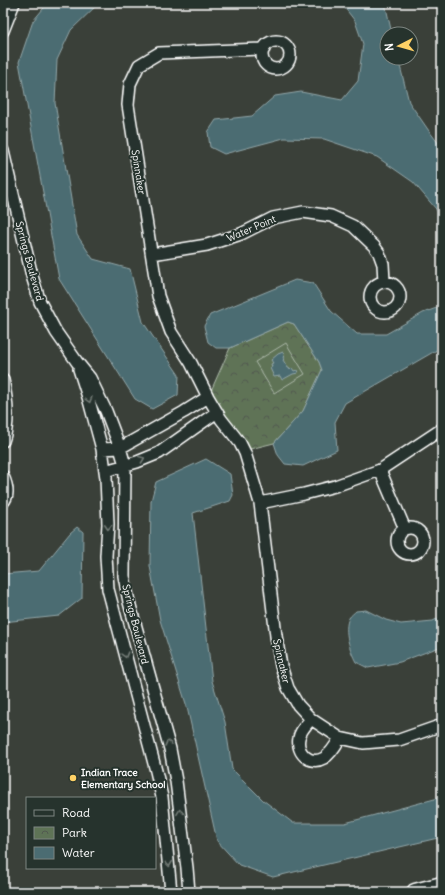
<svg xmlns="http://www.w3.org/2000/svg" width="445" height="895" font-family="Delius,sans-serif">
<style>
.park{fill:url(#park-crowns);stroke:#aeb9aa}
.pitch{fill:#5e7356;stroke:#aeb9aa}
.water{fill:#4b6c72;stroke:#93a7aa}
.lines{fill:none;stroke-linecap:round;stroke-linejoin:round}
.minor-casing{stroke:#fff;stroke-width:14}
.secondary-casing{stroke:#fff;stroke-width:19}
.minor{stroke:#26332d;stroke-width:11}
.secondary{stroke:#26332d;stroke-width:16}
.oneway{stroke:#727a76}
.poi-dot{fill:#ffd166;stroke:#26332d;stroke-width:1.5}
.labels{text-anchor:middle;stroke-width:4;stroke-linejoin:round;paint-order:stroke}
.street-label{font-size:10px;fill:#fff;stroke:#26332d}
.poi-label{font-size:10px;font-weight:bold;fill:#fff;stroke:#26332d;text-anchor:start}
</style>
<defs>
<pattern id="park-crowns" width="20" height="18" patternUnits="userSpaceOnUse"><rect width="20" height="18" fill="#5e7356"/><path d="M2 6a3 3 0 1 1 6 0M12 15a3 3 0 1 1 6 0" fill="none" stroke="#525a50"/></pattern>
</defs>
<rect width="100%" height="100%" fill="#3a4039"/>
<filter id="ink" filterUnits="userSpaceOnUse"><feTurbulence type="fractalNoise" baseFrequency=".025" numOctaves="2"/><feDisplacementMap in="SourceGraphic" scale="8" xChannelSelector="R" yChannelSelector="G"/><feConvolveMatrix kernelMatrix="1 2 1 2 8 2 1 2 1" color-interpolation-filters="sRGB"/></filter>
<g filter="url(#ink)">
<path class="park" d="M288 322 294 324 319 362 322 370 303 411 274 443 246 450 210 393 230 348Z"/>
<path class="pitch" d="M286 343 305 374 274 393 255 362Z"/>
<path class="water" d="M48 3H99L71 30 57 60 55 103 77 235 93 259 130 269 143 322 179 375 178 395 152 409 135 399 59 279 19 62 33 21Z
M341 3H385L392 34H387V58H398L409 102 429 131 442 148V220L436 209 413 182 377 157 324 139 284 138 224 154 210 147 208 132 216 120 252 116 275 96 301 92 342 100 358 81 363 44 355 21Z
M295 280 313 283 331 311 357 334H386L423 313 442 306V349L435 351 345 403 335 422 337 450 303 466 285 464 278 455 274 443 303 411 322 370 319 362 294 324 288 322 230 348H216L208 342 204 326 210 315Z
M283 352 284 356 283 357 284 359 283 360 288 368H289L290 370 292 368 294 371 297 370 298 373 293 374 282 380 280 376 274 377 270 368 272 367 271 364 273 363 271 360 278 354Z
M206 459 230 474 233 495 230 501 193 513 212 681 225 722 232 769 263 800 293 823H345L442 797V837L273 877 239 865 217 841 187 707 160 620 150 566 151 501 156 482Z
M77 527 83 532 82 598 59 616 3 622V574L39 571 70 533Z
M366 610 386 620 401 624 433 621 442 616V646L400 662 368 668 356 662C350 651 343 630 349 618 351 615 354 613 356 611Z"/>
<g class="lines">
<g class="minor-casing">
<path id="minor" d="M3 31 14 3
M262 55a14 14 0 1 1 28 0a14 14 0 1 1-28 0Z
M264 49 159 53 139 65 130 84 128 105 158 296 171 332 191 363 208 397 221 419 240 443 245 453 260 503 276 636 281 666 288 688 298 705 311 719 340 738 363 743 399 740 442 725
M3 151 32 276 40 302 56 332 77 362 90 378 106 411 120 448 125 465 124 576 129 602 170 749 176 781 187 868 189 892
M152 254 207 245 241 234 273 218 303 212 331 216 353 226 374 246 379 253 383 264 384 281
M370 297a15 15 0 1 1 30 0a15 15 0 1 1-30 0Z
M79 369 88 397 102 449 106 478 108 524 106 556 108 589 156 771 162 797 171 892
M3 380C7 399 10 422 3 441
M102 449 120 448 184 412 208 397
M380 470 405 529
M105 471 137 462 159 453 217 412
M3 476C7 485 10 495 3 502
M260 503 304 494 335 486 380 470 442 429
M397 541a13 13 0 1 1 26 0a13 13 0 1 1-26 0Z
M311 719C306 725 300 731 299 738 296 753 310 766 324 758 331 754 336 745 340 738"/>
</g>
<g class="secondary-casing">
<path id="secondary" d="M415 892 442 885"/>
</g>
<use href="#minor" class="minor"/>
<use href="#secondary" class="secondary"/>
</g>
<defs><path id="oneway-chevron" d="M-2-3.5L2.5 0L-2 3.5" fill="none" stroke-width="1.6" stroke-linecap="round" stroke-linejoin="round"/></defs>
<g class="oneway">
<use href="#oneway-chevron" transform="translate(89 400) rotate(74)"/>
<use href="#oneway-chevron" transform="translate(142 459) rotate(-21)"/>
<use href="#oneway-chevron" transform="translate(108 527) rotate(93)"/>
<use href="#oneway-chevron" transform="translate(125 655) rotate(74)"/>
<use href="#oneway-chevron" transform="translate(168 743) rotate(-105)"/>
<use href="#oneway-chevron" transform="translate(180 812) rotate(-98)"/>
<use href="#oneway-chevron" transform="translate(169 864) rotate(84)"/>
</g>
</g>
<circle class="poi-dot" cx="73" cy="778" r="4"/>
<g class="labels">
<g class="street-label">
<text transform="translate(139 172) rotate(81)" y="4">Spinnaker</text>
<text transform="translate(251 228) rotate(-23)" y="4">Water Point</text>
<text transform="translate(30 261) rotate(75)" y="4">Springs Boulevard</text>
<text transform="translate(136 624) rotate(76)" y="4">Springs Boulevard</text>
<text transform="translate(282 661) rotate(77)" y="4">Spinnaker</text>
</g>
<g class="poi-label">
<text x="81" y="776">Indian Trace<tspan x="81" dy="12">Elementary School</tspan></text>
</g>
</g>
<rect width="445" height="895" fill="none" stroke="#26332d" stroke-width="16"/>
<rect x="8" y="8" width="429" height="879" fill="none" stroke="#fff" stroke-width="1.5" filter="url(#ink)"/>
<rect x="26" y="797" width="130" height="72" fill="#26332d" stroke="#7d8581"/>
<rect x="34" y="810" width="20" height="6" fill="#26332d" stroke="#7d8581"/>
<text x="62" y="817" font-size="12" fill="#ffffff">Road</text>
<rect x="34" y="827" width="20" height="12" fill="url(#park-crowns)" stroke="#7d8581"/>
<text x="62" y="837" font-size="12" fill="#ffffff">Park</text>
<rect x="34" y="847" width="20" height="12" fill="#4b6c72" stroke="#7d8581"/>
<text x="62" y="857" font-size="12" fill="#ffffff">Water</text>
<g transform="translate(399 46) rotate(264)"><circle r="19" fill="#26332d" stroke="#7d8581"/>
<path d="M0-3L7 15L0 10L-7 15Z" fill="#ffd166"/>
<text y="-6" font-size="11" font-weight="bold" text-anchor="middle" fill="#ffffff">N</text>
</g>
</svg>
